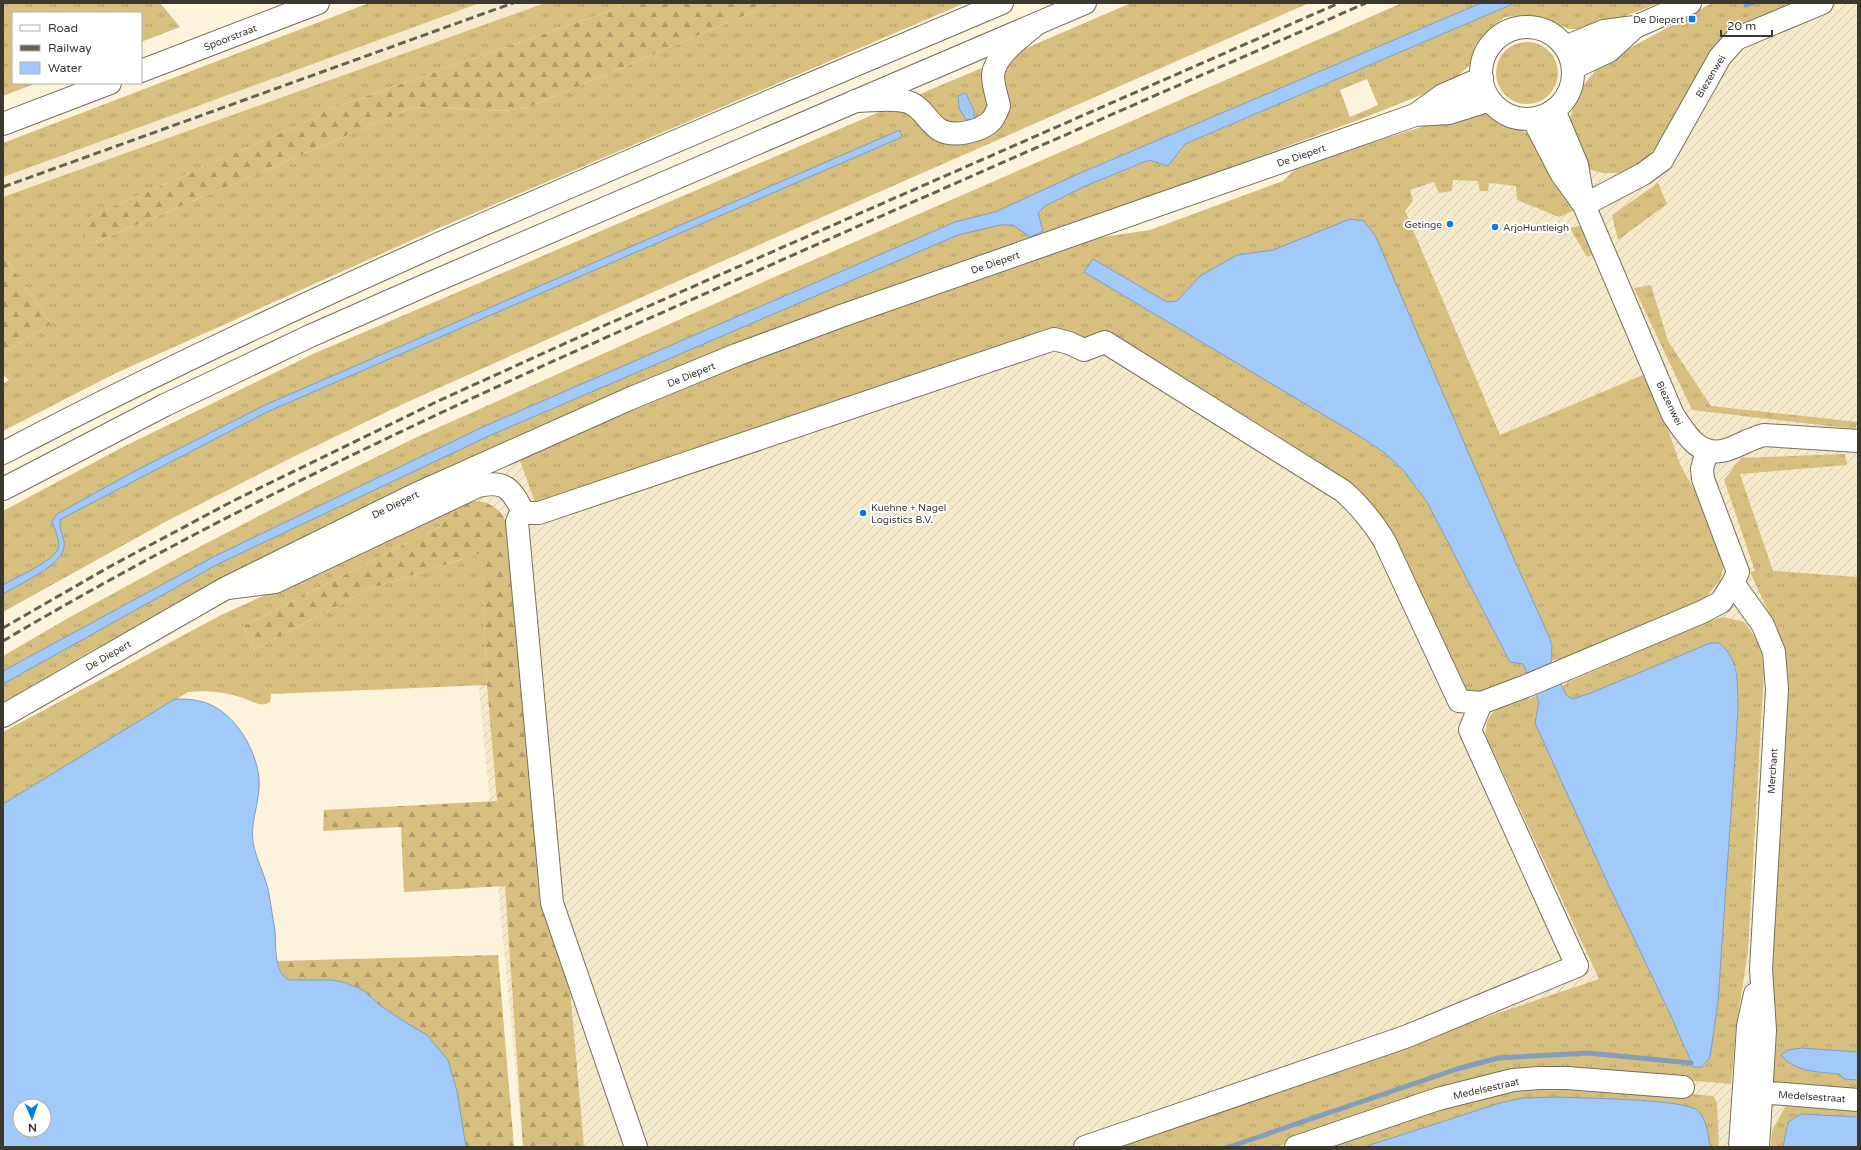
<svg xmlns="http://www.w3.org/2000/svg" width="1861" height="1150" font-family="'Varela Round',sans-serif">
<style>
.built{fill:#f4eacb}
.industrial{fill:url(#industrial-furrows)}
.grass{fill:url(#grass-tufts);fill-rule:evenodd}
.forest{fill:url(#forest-firs)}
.water{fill:#a1c9f9;stroke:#829ebc;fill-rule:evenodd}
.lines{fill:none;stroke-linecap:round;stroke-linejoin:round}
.stream{stroke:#829ebc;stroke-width:5}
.minor-casing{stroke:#77705c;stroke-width:24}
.major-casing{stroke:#77705c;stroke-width:24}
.highway-casing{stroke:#77705c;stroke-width:24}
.minor{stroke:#fff;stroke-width:22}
.major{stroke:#fff;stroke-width:22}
.highway{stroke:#fff;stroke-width:22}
.rail{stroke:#656155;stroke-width:3;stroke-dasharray:8 4;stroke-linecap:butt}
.poi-dot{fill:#057ce3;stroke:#fff;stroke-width:1.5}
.labels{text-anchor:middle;stroke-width:4;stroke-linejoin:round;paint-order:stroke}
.poi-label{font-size:10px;fill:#3b382f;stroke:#fff;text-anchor:end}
.street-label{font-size:10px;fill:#3b382f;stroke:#fff}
</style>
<defs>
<pattern id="industrial-furrows" width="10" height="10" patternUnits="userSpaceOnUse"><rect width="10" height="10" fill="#f4eacb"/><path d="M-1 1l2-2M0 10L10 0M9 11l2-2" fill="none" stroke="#d2c9af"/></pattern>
<pattern id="grass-tufts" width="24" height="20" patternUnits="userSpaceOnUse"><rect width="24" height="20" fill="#d7c07f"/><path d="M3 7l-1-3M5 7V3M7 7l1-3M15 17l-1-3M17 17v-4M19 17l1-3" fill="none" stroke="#b09d68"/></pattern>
<pattern id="forest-firs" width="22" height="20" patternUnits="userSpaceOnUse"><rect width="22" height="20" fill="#d7c07f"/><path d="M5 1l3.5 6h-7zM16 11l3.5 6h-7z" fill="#b09d68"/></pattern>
</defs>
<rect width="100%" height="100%" fill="#fbf3dc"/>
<path class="built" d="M480 3H545L3 197V177Z"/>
<path class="industrial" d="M1752 3H1858V1147H523L461 503 519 458 1292 191 1494 169 1549 175Z"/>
<path class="grass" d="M3 3H160L180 27 141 42V13H13V83H37L3 96Z
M369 3H480L3 177V143Z
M545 3H632L324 111 319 116 90 217 87 243 99 241 409 109C448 102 489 117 529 107L774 3H965L430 232 114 374 3 431V384L9 380 3 375V353L51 324 3 255V197Z
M1131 3H1309L770 240 403 404 291 458 165 522 3 612V511L121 448 313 354 891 107 917 113 981 131 1000 74 1017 52Z
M1402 3H1481L1078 174 1083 187 1150 160 1168 166 1185 144 1515 3H1659L1592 29H1569L1544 18 1527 15 1505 17 1489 29 1476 45 1469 66 1449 84 1361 119 1042 236 437 473 322 528 202 591 88 653 3 703V656L70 617 182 556 307 491 417 437 779 275ZM1367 79 1378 105 1350 117 1340 90Z
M1712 3H1802L1725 36 1660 143 1640 165 1623 173H1603L1587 169 1574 144 1570 117 1579 90 1601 64Z
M1496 73a31 31 0 1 1 62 0a31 31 0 1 1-62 0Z
M991 64 992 100 987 117 950 128 913 97Z
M1487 114 1516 127 1532 136 1575 210 1559 217 1517 200 1516 186 1489 183 1488 191H1480L1478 181 1453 180 1452 191 1439 193 1434 182 1410 190 1413 201 1405 211 1500 435 1643 375 1664 418 1680 464 1699 499 1725 562 1720 580 1703 601 1558 660 1557 659 1551 661 1552 645 1514 559 1350 219 1273 250 1237 255 1184 294 1177 301 1167 302 1093 259 1366 440 1386 454 1404 471 1427 502 1510 662 1523 664 1527 673 1477 695 1466 692 1368 504 1071 334 536 505 519 458 751 361 827 332 1072 245 1103 237 1150 230 1283 181 1300 164 1461 115Z
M1658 183 1667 204 1618 240 1612 215Z
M1584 225 1596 254 1587 257 1570 228Z
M1651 285 1668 341 1711 406 1858 422 1855 429 1692 410 1634 288Z
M1845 454 1847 465 1740 474 1773 571 1858 577V1052L1801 1048 1814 1072 1839 1074 1844 1079 1858 1080V1093L1770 1087 1774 624 1750 572 1755 571 1724 480 1741 458Z
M455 509 439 527 243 626 254 650 369 589 481 553 487 685 271 694 270 702C262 708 252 701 243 698 226 692 206 690 188 692L3 804V732L221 615Z
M1723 617 1744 622 1760 643 1764 670 1748 951 1736 1028 1731 1084 1588 1072 1428 1095 1276 1147H1101L1599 979 1486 736C1483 709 1506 703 1527 694L1529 699 1536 696 1539 702 1535 723 1609 886 1672 1018C1678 1035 1686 1050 1693 1066L1703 1067 1710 1057 1718 1002 1738 711 1736 666 1591 693 1573 699 1566 695 1562 687 1568 682 1706 622Z
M1580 1085 1714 1096 1717 1104 1719 1147H1710L1702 1115 1688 1106 1655 1102 1538 1097 1500 1103 1364 1147H1315L1488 1091Z
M1787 1103 1858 1107V1117L1801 1114 1787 1122 1784 1147H1771L1772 1131Z"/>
<path class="forest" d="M632 3H774L529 107C489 117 448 102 409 109L99 241 87 243 84 239 82 225 90 217 319 116 324 111Z
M3 255 51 324 3 353Z
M472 501C498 501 506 517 512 539L540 905 570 989 584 1147H523L505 886 404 892 401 827 323 831 324 810 497 801 487 685 481 553 369 589 254 650 243 626 439 527 455 509Z
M498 955 514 1147H466L457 1091 448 1060 427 1035 402 1020 378 1004 363 990 343 982 332 980H290C281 976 280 970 277 961Z"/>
<path class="water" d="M1481 3H1515L1185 144 1168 166 1149 160 1083 187 1045 206 1038 213 1043 231 1030 237 1013 225H1000L958 235 491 435 218 564 3 684V671L213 557 485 426 955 222 995 212 1078 174Z
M966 93 974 111V117L976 121 972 123 970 119 966 120 959 108 958 96Z
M900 130 902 137 267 412 61 519C57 528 66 538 64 547 62 566 19 584 3 594V585C15 578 53 561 58 549 61 541 54 529 52 521L57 514 137 470 265 405Z
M1350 219 1364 221 1376 237 1514 559 1547 632 1552 645 1551 661 1566 695 1573 699 1591 693 1710 643H1719C1741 660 1737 685 1738 711L1718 1002 1710 1057 1702 1067H1693C1687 1050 1678 1035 1672 1018L1609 886 1535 723 1539 702 1523 664 1510 662 1427 502 1404 471 1386 454 1366 440 1084 272 1093 259 1167 302 1177 301 1200 276 1237 255 1273 250Z
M175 699C183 699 191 699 199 701 232 707 256 748 259 778 261 800 250 820 253 842 256 860 266 876 269 894 271 906 273 919 275 931 276 941 275 951 277 961 279 970 281 976 290 980H332L343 982 363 990 378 1004 402 1020 427 1035 448 1060 457 1091 466 1147H3V804ZM20 1106H44V1130H20Z
M1801 1048 1858 1052V1080L1844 1079 1839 1074C1819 1072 1794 1072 1781 1055L1788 1050Z
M1555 1097C1579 1098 1683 1099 1697 1110 1706 1116 1709 1137 1710 1147H1364L1500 1103 1523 1098Z
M1801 1114 1858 1117V1147H1783L1788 1122Z"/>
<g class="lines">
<path class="stream" d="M1746 5 1752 3
M1229 1147 1457 1069 1498 1058 1588 1053 1691 1063"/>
<g class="minor-casing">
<path id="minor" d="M855 101C872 101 892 97 908 102 923 107 927 122 940 130 954 138 982 131 992 120 995 116 997 111 999 106 997 96 993 86 993 75 995 55 1019 39 1033 27
M1554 110 1577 165 1583 200
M1533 119 1561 173 1584 205 1673 415C1686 434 1699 458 1726 450 1739 446 1751 438 1764 435L1858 441
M1584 205 1643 174 1662 160 1720 57 1736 39 1822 3
M1707 450 1702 469 1703 479 1738 572 1733 583 1763 625 1774 652 1777 689 1761 969 1765 1030 1758 1147
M522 510 528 513H539L1054 339 1069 343 1084 350 1105 342 1343 491C1360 506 1372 521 1384 540L1459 701 1481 703
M228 588 275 582 478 486C504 480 511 488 522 510L517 522 552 903 636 1147
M1746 1091 1858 1100
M1085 1147 1405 1037 1577 966 1470 730 1481 703 1526 686 1702 612 1721 602 1733 583
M1296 1147 1438 1099 1513 1080 1539 1078H1567L1683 1087
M1740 1147 1748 1026 1755 994"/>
</g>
<g class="major-casing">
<path id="major" d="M1481 73a46 46 0 1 1 92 0a46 46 0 1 1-92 0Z
M1565 47 1604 31 1635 27 1690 3
M1573 68 1609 51 1635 27
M141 71 318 3
M1415 115 1449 113 1490 100
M3 124 110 83
M3 716 226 588 414 495 629 399 736 355 844 315 1415 115 1443 95 1482 78"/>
</g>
<g class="highway-casing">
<path id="highway" d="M3 453C326 283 666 146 1002 3
M3 489 165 405 310 336 428 284 1085 3"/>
</g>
<use href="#minor" class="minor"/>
<use href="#major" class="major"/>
<use href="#highway" class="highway"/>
<path class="rail" d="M3 187 513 3
M3 628 109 567 231 502 436 402 610 323 1339 3
M3 641C245 498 500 383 757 271 960 181 1163 92 1366 3"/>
</g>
<g class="poi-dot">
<rect x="1688" y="15" width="8" height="8" rx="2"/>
<circle cx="1450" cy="224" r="4"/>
<circle cx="1495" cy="227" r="4"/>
<circle cx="863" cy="513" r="4"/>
</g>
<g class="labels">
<g class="poi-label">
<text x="1684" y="23">De Diepert</text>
<text x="1442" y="228">Getinge</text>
<text x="1503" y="231" text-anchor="start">ArjoHuntleigh</text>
<text x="871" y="511" text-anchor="start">Kuehne + Nagel<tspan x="871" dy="12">Logistics B.V.</tspan></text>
</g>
<g class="street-label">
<text transform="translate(230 37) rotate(-21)" y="4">Spoorstraat</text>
<text transform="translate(1710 76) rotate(-59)" y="4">Biezenwei</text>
<text transform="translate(1301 155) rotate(-19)" y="4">De Diepert</text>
<text transform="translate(995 262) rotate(-19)" y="4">De Diepert</text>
<text transform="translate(691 374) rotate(-22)" y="4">De Diepert</text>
<text transform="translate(1670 403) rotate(64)" y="4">Biezenwei</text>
<text transform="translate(395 504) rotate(-26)" y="4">De Diepert</text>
<text transform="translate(108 655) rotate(-30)" y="4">De Diepert</text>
<text transform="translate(1772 771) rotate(-86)" y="4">Merchant</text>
<text transform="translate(1486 1088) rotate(-13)" y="4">Medelsestraat</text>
<text transform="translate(1812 1096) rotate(4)" y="4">Medelsestraat</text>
</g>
</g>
<rect width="1861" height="1150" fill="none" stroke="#3b382f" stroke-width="8"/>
<rect x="12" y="12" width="130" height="72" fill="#ffffff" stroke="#b1afac"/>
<rect x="20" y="25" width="20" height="6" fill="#ffffff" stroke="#b1afac"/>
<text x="48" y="32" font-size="12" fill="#3b382f">Road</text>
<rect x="20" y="45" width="20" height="6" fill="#656155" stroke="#b1afac"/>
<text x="48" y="52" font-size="12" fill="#3b382f">Railway</text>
<rect x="20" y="62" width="20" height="12" fill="#a1c9f9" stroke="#b1afac"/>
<text x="48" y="72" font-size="12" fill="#3b382f">Water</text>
<g transform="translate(32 1118) rotate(178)"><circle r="19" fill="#ffffff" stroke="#b1afac"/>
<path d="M0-3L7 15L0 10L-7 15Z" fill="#057ce3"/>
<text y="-6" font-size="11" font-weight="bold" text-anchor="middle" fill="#3b382f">N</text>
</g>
<path d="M1721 30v6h51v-6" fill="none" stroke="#3b382f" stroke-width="2"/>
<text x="1727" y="30" font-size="12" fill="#3b382f" stroke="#ffffff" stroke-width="3" paint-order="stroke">20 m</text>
</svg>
